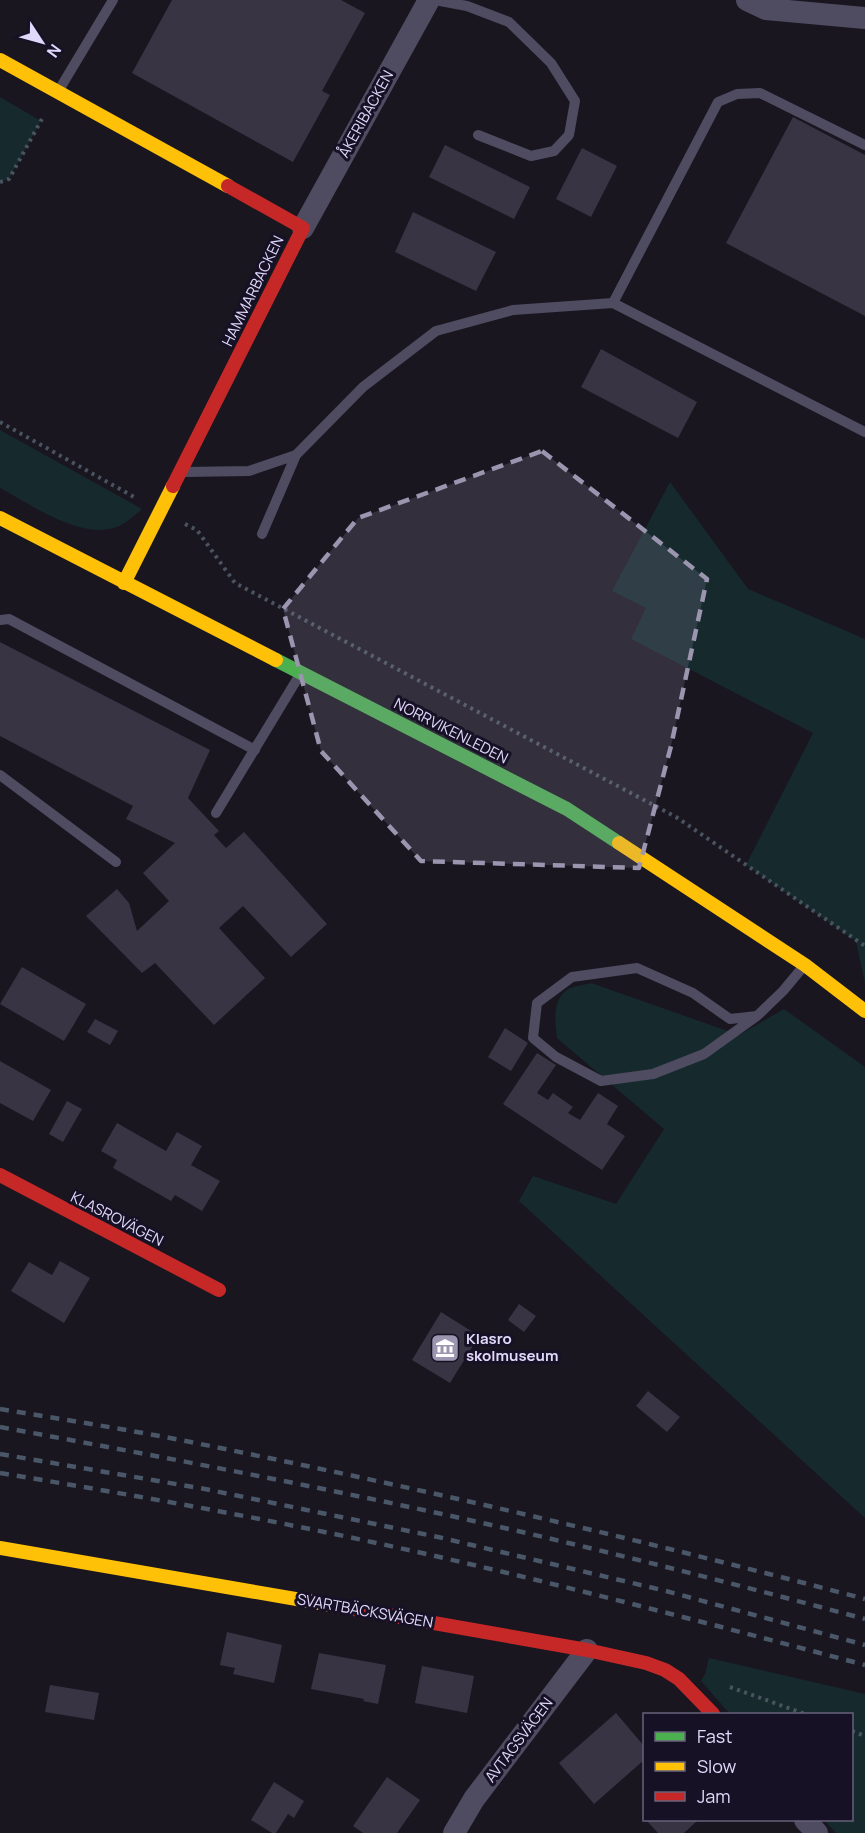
<svg xmlns="http://www.w3.org/2000/svg" width="865" height="1833" font-family="Manrope,sans-serif">
<style>
.green{fill:#162a2d}
.building{fill:#383443}
.lines{fill:none;stroke-linecap:round;stroke-linejoin:round}
.path{stroke:#4a5360;stroke-width:4;stroke-dasharray:3 4.5;stroke-linecap:butt}
.lane{stroke:#4f4c61;stroke-width:10}
.street{stroke:#4f4c61;stroke-width:22}
.fast{stroke:#4caf50;stroke-width:14}
.slow{stroke:#ffc107;stroke-width:14}
.jam{stroke:#c62828;stroke-width:14}
.rail{stroke:#495768;stroke-width:4.5;stroke-dasharray:9 8;stroke-linecap:butt}
.marked{fill:#9b95af;fill-opacity:0.2;stroke:#9b95af;stroke-width:4.5;stroke-dasharray:12 8;stroke-linejoin:round}
.labels{text-anchor:middle;stroke-width:6;stroke-linejoin:round;paint-order:stroke}
.street-label{font-size:15px;fill:#e1d9fc;stroke:#171125}
.poi-label{font-size:15px;font-weight:bold;fill:#e1d9fc;stroke:#171125;text-anchor:start}
</style>
<rect width="100%" height="100%" fill="#191620"/>
<path class="green" d="M0 97 41 121 9 179 0 182Z
M0 430 142 509C136 514 129 520 123 524 87 545 32 505 0 488Z
M670 482 748 589 865 639V984L856 941 746 865 813 733 631 639 646 608 612 591Z
M591 983 739 1035 784 1009 865 1067V1518L519 1201 533 1176 616 1204 664 1129 557 1038C555 1021 552 1000 568 989 574 986 585 985 591 983Z
M709 1658 865 1694V1833H836L824 1820H852V1714H730L701 1681 705 1674Z"/>
<path class="building" d="M172 0H341L365 13 322 91 330 95 293 162 132 73Z
M793 117 865 155V316L726 243Z
M445 145 530 187 514 219 429 177Z
M582 148 617 166 591 217 556 199Z
M413 212 496 252 476 291 395 252Z
M601 349 697 402 678 438 581 387Z
M0 642 210 750 188 798 219 831 214 835 226 848 244 832 327 924 291 957 243 906 219 928 265 978 214 1025 155 963 142 973 86 916 117 889 129 903 137 931 169 901 143 873 175 843 126 819 133 806 0 736Z
M22 967 86 1004 64 1041 0 1004Z
M95 1019 118 1031 110 1045 87 1032Z
M505 1028 528 1043 511 1071 488 1057Z
M537 1053 556 1065 537 1093 548 1100 553 1093 573 1107 568 1113 580 1120 598 1093 618 1106 607 1124 625 1136 602 1170 503 1104Z
M0 1061 51 1090 33 1121 0 1103Z
M67 1101 82 1109 63 1142 49 1134Z
M117 1123 166 1151 177 1132 202 1146 191 1165 220 1181 202 1211 175 1195 171 1201 113 1168 117 1160 101 1151Z
M60 1261 90 1278 64 1323 11 1291 29 1262 52 1275Z
M519 1304 536 1316 524 1332 508 1320Z
M441 1312 479 1336 450 1383 412 1360Z
M648 1391 680 1417 667 1432 636 1406Z
M227 1632 282 1645 274 1683 233 1674 235 1668 220 1665Z
M319 1653 386 1665 378 1704 363 1701 364 1699 311 1689Z
M422 1666 474 1676 467 1713 415 1703Z
M50 1685 99 1693 94 1720 45 1712Z
M616 1713 644 1746V1760L594 1804 559 1763Z
M387 1777 420 1800 397 1833H363L353 1826Z
M274 1782 304 1801 294 1818 288 1814 276 1833H272L251 1820Z
M646 1820H696L697 1821 684 1833H658Z"/>
<g class="lines">
<path class="path" d="M0 182 9 179 43 117
M0 422 136 498
M185 524 197 530 235 583 676 817 865 946
M730 1687 805 1714
M852 1731 865 1736"/>
<path class="lane" d="M435 0 467 6 509 22 551 63 575 101 569 135 554 151 531 156 478 135
M59 90 113 0
M613 303 718 102 737 94 760 93 865 145
M185 472 249 471 296 455 363 387 436 331 513 310 613 303 865 432
M262 534 296 455
M0 620 9 619 255 750
M0 775 116 862
M216 813 299 676
M757 1016 704 1054 653 1074 601 1081 556 1057 533 1038 537 1003 572 977 637 968 693 993 730 1019 757 1016 783 991 803 967"/>
<path class="street" d="M747 0 766 9 865 18
M303 228 429 0
M805 1820 817 1833
M454 1833 474 1799 587 1650"/>
<path class="fast" d="M276 660 567 809 619 843"/>
<path class="slow" d="M0 60 228 186
M0 518 276 660
M124 583 173 486
M619 843 805 965 865 1011
M0 1548 354 1609"/>
<path class="jam" d="M173 486 303 228 228 186
M0 1175 219 1290
M354 1609 587 1650 646 1663 665 1670 679 1679 713 1714"/>
<path class="rail" d="M0 1409C72 1421 144 1432 215 1447 433 1491 650 1542 865 1599
M0 1427C147 1454 295 1482 442 1514 584 1545 724 1581 865 1619
M0 1454 205 1489 438 1537 666 1591 865 1645
M0 1473C146 1497 291 1523 435 1556 579 1589 722 1627 865 1665"/>
</g>
<path class="marked" d="M542 451 707 579 671 746 639 868 421 861 321 751 283 609 358 518Z"/>
<defs>
<g id="museum-square" transform="scale(1.5)"><rect x="-9" y="-9" width="18" height="18" rx="4" fill="#9b95af" stroke="#171125"/><path d="M0-6L6-3V-2H-6V-3ZM-5-1h2V3h-2ZM-1-1h2V3h-2ZM3-1h2V3H3ZM-6 4H6V6H-6Z" fill="#fff"/></g>
</defs>
<g fill-rule="evenodd">
<use href="#museum-square" x="445" y="1348"/>
</g>
<g class="labels">
<g class="street-label">
<text transform="translate(366 114) rotate(-61)" y="5">ÅKERIBACKEN</text>
<text transform="translate(253 291) rotate(-64)" y="5">HAMMARBACKEN</text>
<text transform="translate(451 731) rotate(27)" y="5">NORRVIKENLEDEN</text>
<text transform="translate(117 1219) rotate(27)" y="5">KLASROVÄGEN</text>
<text transform="translate(365 1611) rotate(10)" y="5">SVARTBÄCKSVÄGEN</text>
<text transform="translate(519 1740) rotate(-53)" y="5">AVTAGSVÄGEN</text>
</g>
<g class="poi-label">
<text x="466" y="1344">Klasro<tspan x="466" dy="17">skolmuseum</tspan></text>
</g>
</g>
<rect x="643" y="1713" width="210" height="108" fill="#171125" stroke="#68617b" stroke-width="1.5"/>
<rect x="655" y="1732" width="30" height="9" fill="#4caf50" stroke="#68617b" stroke-width="1.5"/>
<text x="697" y="1743" font-size="18" fill="#e1d9fc">Fast</text>
<rect x="655" y="1762" width="30" height="9" fill="#ffc107" stroke="#68617b" stroke-width="1.5"/>
<text x="697" y="1773" font-size="18" fill="#e1d9fc">Slow</text>
<rect x="655" y="1792" width="30" height="9" fill="#c62828" stroke="#68617b" stroke-width="1.5"/>
<text x="697" y="1803" font-size="18" fill="#e1d9fc">Jam</text>
<g transform="translate(42 42) rotate(126)" stroke="#171125" stroke-width="4.5" paint-order="stroke">
<path d="M0-4.5L10 22L0 15L-10 22Z" fill="#e1d9fc"/>
<text y="-9" font-size="16" font-weight="bold" text-anchor="middle" fill="#e1d9fc">N</text>
</g>
</svg>
